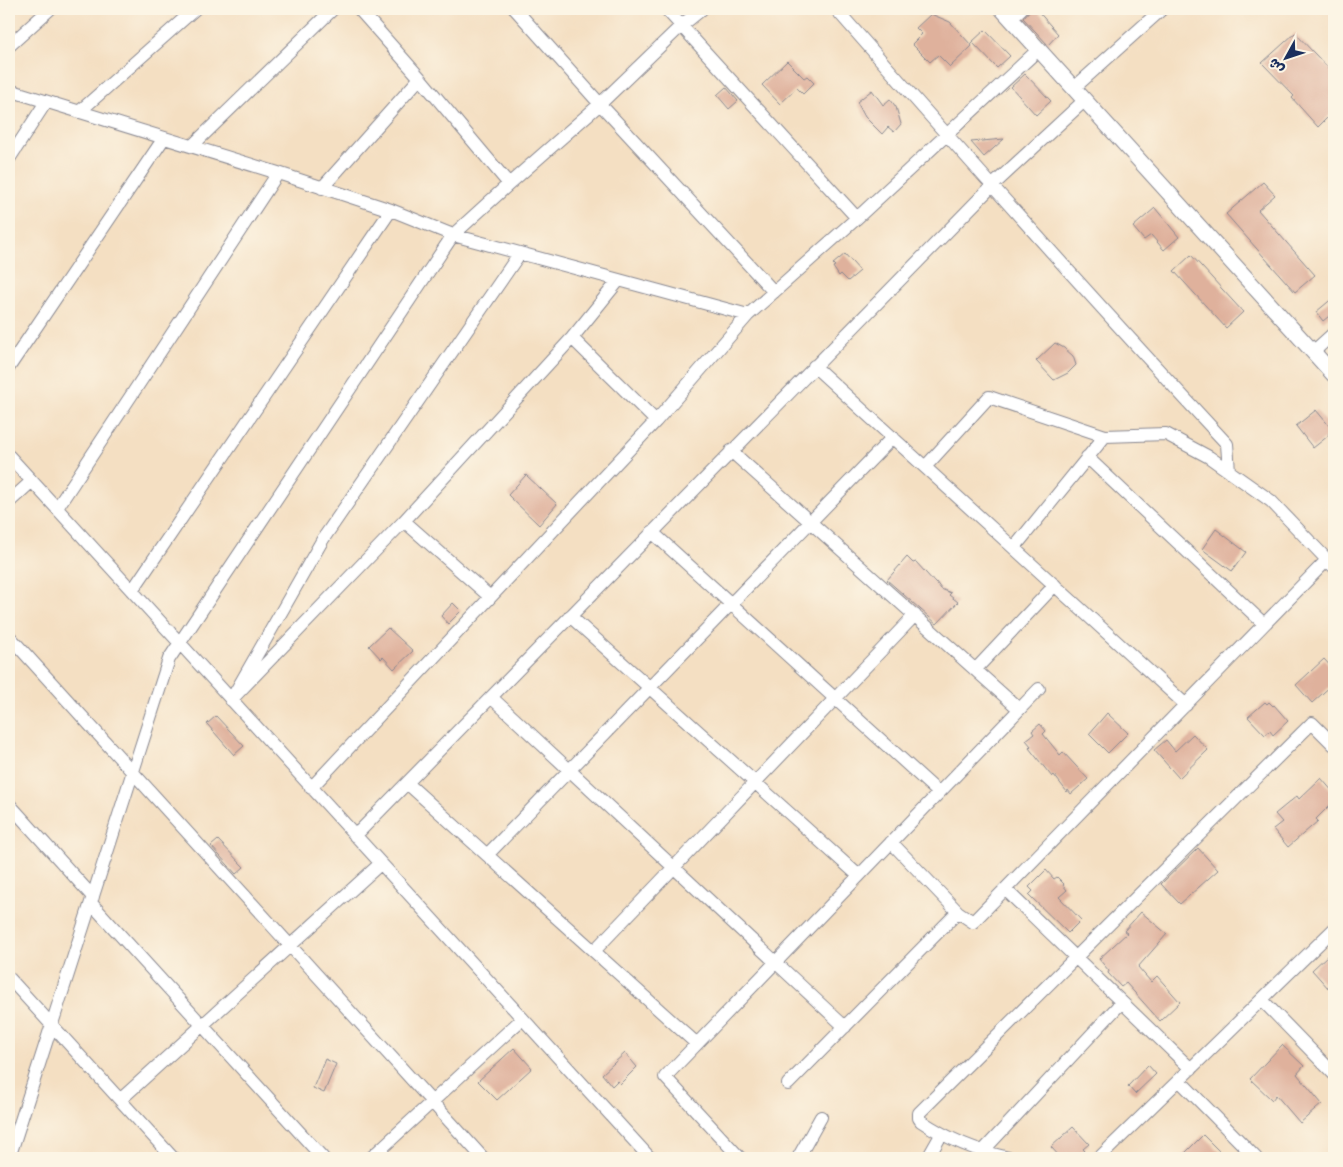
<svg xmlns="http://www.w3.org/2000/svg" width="1343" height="1167" font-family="'Playpen Sans','Playpen Sans Arabic',sans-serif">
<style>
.building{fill:#dfb19c}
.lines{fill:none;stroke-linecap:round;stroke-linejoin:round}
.minor-casing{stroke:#888790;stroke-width:14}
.tertiary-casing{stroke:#888790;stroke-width:17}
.minor{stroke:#fff;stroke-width:12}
.tertiary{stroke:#fff;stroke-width:15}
</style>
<rect width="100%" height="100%" fill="#fcf5e5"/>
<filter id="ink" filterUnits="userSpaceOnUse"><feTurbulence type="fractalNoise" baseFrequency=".02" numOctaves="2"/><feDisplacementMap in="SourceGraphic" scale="10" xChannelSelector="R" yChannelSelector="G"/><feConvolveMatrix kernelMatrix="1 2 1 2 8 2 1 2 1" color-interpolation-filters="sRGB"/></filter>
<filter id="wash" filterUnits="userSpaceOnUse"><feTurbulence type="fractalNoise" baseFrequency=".0096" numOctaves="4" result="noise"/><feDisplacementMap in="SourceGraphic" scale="20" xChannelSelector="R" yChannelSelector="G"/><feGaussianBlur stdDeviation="1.12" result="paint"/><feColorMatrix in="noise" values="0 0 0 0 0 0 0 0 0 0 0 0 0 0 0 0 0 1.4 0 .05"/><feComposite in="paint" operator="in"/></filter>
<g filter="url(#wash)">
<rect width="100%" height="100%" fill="#f4dfc2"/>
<g id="blocks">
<path class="building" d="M1031 9H1036L1058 34 1048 45 1023 18Z
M931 14 950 22 972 46 950 67 938 55 930 62 912 44 922 34 916 28Z
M985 30 1010 56 997 68 972 42Z
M1295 33 1334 74V111L1318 127 1292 98 1294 96 1262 63Z
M787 61 804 78 807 76 814 83 803 94 797 88 780 104 762 85Z
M1025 74 1051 101 1036 115 1011 87Z
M726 87 738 101 729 109 717 95Z
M872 90 883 105 890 99 896 107 901 124 894 132 888 127 882 134 865 117 857 102Z
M1004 139 984 157 971 142Z
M1263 182 1275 195 1258 210 1315 275 1295 292 1226 214Z
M1155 208 1179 237 1164 250 1151 235 1144 240 1133 227Z
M845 254 860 271 848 281 841 274 839 276 833 267 835 266 833 264Z
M1191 255 1243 312 1226 328 1174 271Z
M1334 297V312L1323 321 1316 312Z
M1055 343 1064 348 1073 356 1076 365 1068 373 1054 380 1036 361Z
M1316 410 1331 428 1328 436 1313 448 1296 426Z
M526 475 557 504 539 525 508 495Z
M1216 529 1246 552 1232 571 1202 549Z
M907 557 913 563 916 562 935 583 936 582 941 589 951 593 949 595 958 602 937 624 887 580Z
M453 603 461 611 448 624 441 616Z
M388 628 413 651 394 669 383 657 381 659 369 646Z
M1324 659 1334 670V683L1312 703 1296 685Z
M1265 702 1267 704 1269 702 1273 706 1274 705 1288 721 1273 735 1270 731 1265 735 1248 717Z
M1107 713 1128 733 1108 753 1089 734Z
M216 716 244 746 234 755 207 724Z
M1040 724 1046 731 1043 734 1060 755 1063 752 1088 779 1071 794 1068 790 1067 792 1054 775 1052 777 1029 748 1031 746 1026 740 1034 734 1032 731Z
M1193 734 1208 750 1179 778 1154 750 1166 740 1175 751Z
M1321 778 1334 793V801L1316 819 1318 821 1288 847 1273 829 1282 822 1275 814 1297 796 1299 799Z
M218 840 244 867 236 874 211 846Z
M1198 848 1218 870 1180 904 1161 884Z
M1046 870 1054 879 1057 877 1064 884 1063 885 1067 890 1059 897 1081 920 1068 933 1029 895 1033 891 1029 887Z
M1141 912 1167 934 1138 967 1151 982 1157 976 1180 1002 1160 1021 1126 983 1121 987 1108 973 1109 971 1099 959 1127 933 1124 931Z
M1328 955 1334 961V984L1329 989 1312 970Z
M1282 1045 1304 1066 1297 1074 1322 1104 1300 1123 1276 1095 1272 1100 1250 1079Z
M514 1048 532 1068 497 1100 478 1081Z
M625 1053 637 1067 620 1084 617 1081 612 1086 602 1074Z
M325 1059 336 1064 324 1093 313 1088Z
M1148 1065 1156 1074 1135 1094 1128 1086Z
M1073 1127 1089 1144 1083 1149 1085 1151 1077 1158H1061L1051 1147Z
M1203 1135 1226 1158H1180Z"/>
</g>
</g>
<g filter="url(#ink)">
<use href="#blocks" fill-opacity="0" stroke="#888790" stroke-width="1"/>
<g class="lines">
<g class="minor-casing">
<path id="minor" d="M515 9 600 104 774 292
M666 9 857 218
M836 9C964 155 1094 301 1227 444L1229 471
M1011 18 1021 9
M9 46 50 9
M420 78 509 184
M1074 88 1162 9
M9 90 278 173 391 210 453 235 748 315
M79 112 195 9
M192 146 333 9
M9 159 46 102
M322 188 420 78 359 9
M520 253 323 539 231 700 404 521 572 338 619 280
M572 338 656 421
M1313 352 1334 333
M814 366 1186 705
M9 367 164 138
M1105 436 1166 434 1209 457 1271 501 1334 567
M731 451 1019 709
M9 456 650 1158
M1087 457 1264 624
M925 467 989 397 1105 436 1014 548
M9 502 32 481
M57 508 278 173
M404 521 489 596
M652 532 939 793
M132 591 391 210
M570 616 859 876
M9 636 483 1158
M975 670 1055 585
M491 697 845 1027
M407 783 697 1044
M311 788 656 421 748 315 857 218 1039 49
M9 804 93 897
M355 836 992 186 1085 100
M487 855 893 437
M1005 889 1191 1069
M91 903 323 1158
M958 912 973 922 1327 560
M594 951 915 615
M9 978 173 1158
M1262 1000 1334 1074
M1179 1080 1256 1158
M788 1084 958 912 891 842
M120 1100 380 864
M982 1152 1121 1003
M9 1158 169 659 453 235 509 184 600 104 681 26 702 9
M371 1158 522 1019
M740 1158 665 1077 1039 689
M798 1158 821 1117
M928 1158 941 1135
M1009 1158C976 1151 949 1140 921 1121L919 1118V1113L1312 723 1334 745
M1099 1158 1334 929"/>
</g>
<g class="tertiary-casing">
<path id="tertiary" d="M1002 9 1334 375"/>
</g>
<use href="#minor" class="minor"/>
<use href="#tertiary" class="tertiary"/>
</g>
</g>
<rect width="1343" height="1167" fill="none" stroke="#fcf5e5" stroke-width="30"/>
<g transform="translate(1286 58) rotate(230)" stroke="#fcf5e5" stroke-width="4" paint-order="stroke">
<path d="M0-4L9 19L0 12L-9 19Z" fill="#1b2f5e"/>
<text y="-8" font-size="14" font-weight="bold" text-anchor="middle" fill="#1b2f5e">ش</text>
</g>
</svg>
